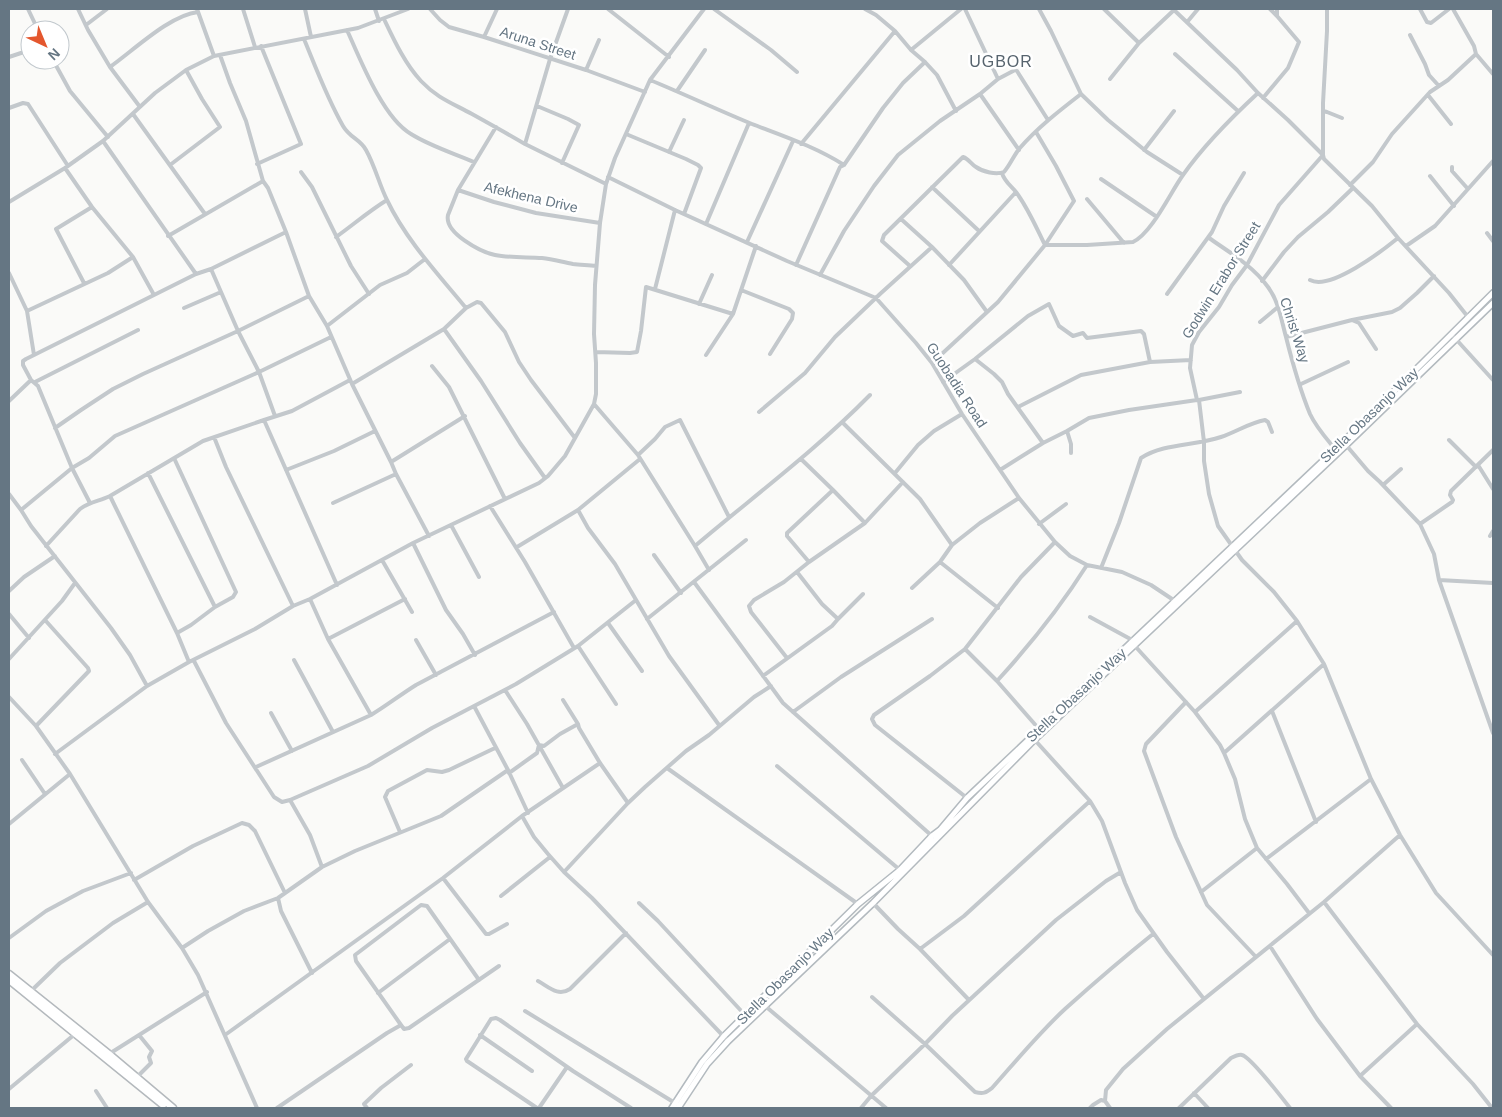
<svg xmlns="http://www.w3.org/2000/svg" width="1502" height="1117" font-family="Arial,sans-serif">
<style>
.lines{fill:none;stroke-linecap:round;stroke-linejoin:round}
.secondary-casing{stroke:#b3babf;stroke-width:8}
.highway-casing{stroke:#b4b9bd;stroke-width:9}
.street{stroke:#c3c8cc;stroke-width:4}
.secondary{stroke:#fff;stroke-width:5}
.highway{stroke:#fff;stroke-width:6}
.labels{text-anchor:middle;stroke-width:5;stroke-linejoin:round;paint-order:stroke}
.street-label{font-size:14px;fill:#657683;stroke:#fff}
.quarter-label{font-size:16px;letter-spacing:1px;fill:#57646e;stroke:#fff}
</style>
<rect width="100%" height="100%" fill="#fafaf8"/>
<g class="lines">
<g class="secondary-casing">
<path id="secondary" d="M672 1108 702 1062 724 1036 858 904 900 870 932 836 940 830 967 798 1343 442 1493 293
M678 1108 707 1064 728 1041 873 903 1034 740 1346 445 1493 303"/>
</g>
<g class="highway-casing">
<path id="highway" d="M9 974 109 1054 173 1108
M9 980 163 1105"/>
</g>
<path class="street" d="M28 9 38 30
M78 9 88 30 110 67 140 107
M197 9 214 56
M243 9 255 47
M305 9 311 37
M375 9 379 21
M430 9 440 20 449 27 484 37 586 70 645 92
M568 9 550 59 525 144 606 184
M608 9 669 57
M714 9 771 50 797 72
M865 9 876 15 895 31 911 50 925 62 937 75 956 111
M965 9 998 79
M1039 9 1051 31 1081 94 1108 120 1147 152 1183 175
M1104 9 1139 43
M1173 9 1237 70 1258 93 1288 120 1323 155 1324 159 1372 206 1398 238 1449 293 1468 317
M1270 9 1277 16
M1327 9V31L1323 103V155L1279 205 1247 265 1232 285 1219 307 1199 332 1192 345 1190 368 1197 400H1199L1204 442V461L1209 494 1218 526 1242 560 1274 592 1297 621 1324 664 1371 779 1400 835 1436 893 1493 955
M1420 9 1427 22 1431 23 1449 9
M1453 9 1474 46 1476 54 1493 74
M384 19C394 40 405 64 421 81 437 98 452 103 472 114 490 124 508 134 525 144
M1188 21 1198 9
M86 25 107 9
M347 30C360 59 383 118 411 134 430 146 453 153 474 162
M1410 35 1425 64 1429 75 1439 86
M484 37 497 9
M304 39C316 68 327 98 343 126 350 138 360 139 366 150 375 166 379 184 387 200 406 240 438 274 466 308
M911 50 961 9
M1175 54 1238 111
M9 57 30 50
M53 60 70 91 108 137
M110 67C134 50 170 15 198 12
M586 70 599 40
M1110 79 1139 43 1174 10
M650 80C684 94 718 110 752 124 783 136 816 147 844 165
M677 91 705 50
M980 94 1019 150
M1428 95 1451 124
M1263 98 1288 68 1299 42 1277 16V9
M537 106 568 119 579 125 562 163
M9 108 23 103 28 104 68 166
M1323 111 1327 112 1342 118
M133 114 205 214
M496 127 458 190 448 215C444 233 481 252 495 255 510 258 527 257 542 258 553 259 562 262 573 264 580 265 588 265 596 266
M1036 132 1056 166 1074 201 1045 245
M626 134 686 159 698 165 701 168 684 214
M103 141 196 274
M801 144 895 31
M1144 150 1174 111
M669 152 684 120
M257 164 301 144 261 46
M170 165 220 127 202 99 186 70
M1452 167V171L1468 189
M65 168 92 207 133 257 154 295
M301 172 312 187 351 266 369 294
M1430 176 1454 206
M608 177 675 210 787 261 876 298 916 343 932 363 962 414 1019 498 1055 542 1070 556 1087 565 1122 572 1151 585 1175 601
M1101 179 1157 217
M1350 185 1373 162 1392 134 1430 92 1448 80 1476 54
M932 187 979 231
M458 190 494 202 536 213 600 223
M1087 199 1124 243
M9 202 65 168 103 141 155 93 186 70 214 56 358 28 408 9
M901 219 932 247 964 280 987 312
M706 224 749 123
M286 232 309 296 327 326 352 384 391 462 396 474 429 536
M1487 233 1493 241
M168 236 263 181
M336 237C353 225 369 211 387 200
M1209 238C1229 252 1253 266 1268 287 1279 302 1281 319 1286 337 1292 361 1301 392 1310 414 1316 427 1326 438 1335 449
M747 242 793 141
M1045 245H1087L1133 242C1152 233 1170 193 1183 175 1204 145 1231 118 1258 93
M1406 246 1435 226 1493 161
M796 265 840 167 844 165 883 108 903 83 925 62
M949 265 1016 192
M910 266 882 241 884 235 963 157C969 159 971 164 976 167 983 172 996 175 1004 172 1010 165 1013 157 1019 149 1037 128 1059 111 1081 94
M211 269 238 331 259 372 275 416
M9 273 27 311
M820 275 844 231 874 186 898 155 940 121 980 94 998 79 1015 70 1017 71 1048 120
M1310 280C1330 291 1382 251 1398 238
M1262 281 1284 252 1298 237 1328 212 1353 188
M84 283 56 229 92 207
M655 289 675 210
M741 290 789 309 793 313 792 319 770 354
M1167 294 1212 232 1224 206 1244 173
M699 304 712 275
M184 308 221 292
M1352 320 1359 323 1376 349
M1260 322 1278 307
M327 326 380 285 407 273 425 259
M444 329 481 381 520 443 545 478
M1286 337 1352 320 1392 312 1400 308 1417 293 1434 276
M1454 337 1493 380
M596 352 630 353 637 352 641 331 646 287 733 314 756 246
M34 355 27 311 108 273 133 257
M706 355 733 314
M975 359 994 374 1002 382 1008 394 1043 443
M932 363 998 302 1045 245C1036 227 1028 208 1016 192 1011 186 1004 181 1002 173
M432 366 449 387 505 499
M31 380 38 386 72 468 90 503
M35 382 138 330
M943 382 975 359 1028 316 1049 304 1059 326 1073 336 1083 333 1087 338 1141 331 1144 334 1150 362
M352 384 444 329 466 308 477 302 481 303 505 332 519 362 531 380 575 438
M1301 384 1348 362
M1199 400 1240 392
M9 401 31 380 23 365V361L26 359 196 274 211 269 286 232 268 188 263 181 246 121 230 83 220 55
M594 404 638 455 695 546 709 570
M1018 407 1081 375 1150 362 1191 360
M759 412 805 373 835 337 880 294 932 247
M264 420 292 411 350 380
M843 423 920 499 952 545
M55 428 81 410 113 389 143 374 238 331 309 296
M1067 431 1071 444V453
M214 437 226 467 293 606
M1449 440 1476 467
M1346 445 1368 471 1380 482 1420 524 1434 554 1439 580 1493 733
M638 455 655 439 665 427 680 420 729 517
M174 458 236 592 233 597 215 607 191 625 177 633
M801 459 833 490 865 523
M391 462 465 416
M1478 465 1493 489
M286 470 334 451 375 431
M1000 470 1043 443 1067 431 1089 418 1129 410 1197 400
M148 473 215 607
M895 473 918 445 934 431 962 414
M1383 485 1401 469
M9 494 21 510 31 526 111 628 130 655 147 686
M110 496 177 633 189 662
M333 503 396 474
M490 506 525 562 574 648
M21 510 72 468 89 458 115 436 259 372 331 337
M578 510 640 459
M1039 524 1066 504
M1420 524 1452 502 1453 500 1450 495 1451 491 1493 450
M451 525 479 577
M1490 536 1493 531
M413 543 446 610 463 634 475 655
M46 546 80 509C89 502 100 501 110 496L203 441 264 420 337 585
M695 546C754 496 816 450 870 395
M517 547 578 510 588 528 615 564 669 656 719 725
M654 555 681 593
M382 560 412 612
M809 562 787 536V533L833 490
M940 562 998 608
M1101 568 1119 523 1141 458C1164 443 1195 446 1221 437 1236 432 1249 423 1265 420L1268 422 1272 432
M1439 580 1493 583
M694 582 783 703 932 836
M912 588 940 562 952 545 980 523 1019 498
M9 591 24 577 55 556
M310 599 328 639 371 715
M9 614 29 638
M1090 617 1134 641
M647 619 746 540
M838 619 863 594
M608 623 642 671
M328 639 405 599
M416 640 436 675
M1134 645 1195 712 1220 745 1224 753 1235 779 1245 819 1257 848 1287 884 1309 913
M578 646 616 704
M965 649 1021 577 1055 542
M787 658 751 612 749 606 754 600 784 582 809 562 865 523 903 482
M9 659 62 601 75 583
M294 660 333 732
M194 661 226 723 274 797 282 802 290 800 310 835 322 867
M763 676 832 626 838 619 822 604 797 572
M997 681C1030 645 1061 606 1087 565
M505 690 527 724 563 788
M9 697 36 726 70 774 148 902 182 948 198 975 257 1108
M563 700 578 724
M1186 702 1146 744 1144 751 1176 837 1207 905 1256 957
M474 706 508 770 528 813
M1272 711 1316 822
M793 712 841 677 932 619
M1195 712 1297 621
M271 713 292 751
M36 726 89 671 88 668 45 620
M1033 738 1090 801 1102 821 1125 883 1137 910 1167 952 1204 999
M1224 753 1324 664
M55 754 147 686 189 662 255 629 293 606 310 599 413 543 539 483 548 476 565 456 594 404 596 394V363L594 334 595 285 600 223 606 184 615 158 650 80 704 9
M22 760 45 794
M777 766 900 870
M256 767 371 715C386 706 400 695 416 685L554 612
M667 768 858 904
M509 773 537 753 539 745 544 746 560 734 578 724 579 728 600 763 628 803
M967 798 875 725 872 719 874 715 930 676 965 649 997 681 1039 729
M290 800 368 766 432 728 516 684 578 646 636 600
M522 816 534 837 548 854 564 872 592 898 728 1041
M9 824 70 774
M400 832 385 797 388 791 427 770 442 772 449 770 495 748
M1266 859 1371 779
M564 872 628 803 645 787 686 751 709 735 754 697 771 686
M443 878 486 934H489L507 924
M134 880 193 846 242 823 249 825 255 831 285 893
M1201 892 1257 848
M501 896 550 857
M278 898 281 911 312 973
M1324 902 1417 1024 1473 1084 1492 1108
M639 903 658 921 745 1015
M873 903 898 929 920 949 969 1000
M9 938 46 911 83 891 131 873
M1270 946 1317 1019 1360 1076 1391 1108
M182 948 208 931 244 911 278 898 322 867 355 851 441 816 508 770
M920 949 964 916 1090 801
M538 981C549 987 558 997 570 989L626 933
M31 991 60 963 113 923 148 902
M378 993 450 939
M872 997 925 1044 975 1092C983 1094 986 1093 992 1088 1016 1061 1039 1033 1065 1009 1094 983 1123 958 1153 934
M764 1005 886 1108
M525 1011 675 1103
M401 1025 356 961 355 955 421 905 427 906 479 980
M225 1035 443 878 522 816 600 763
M480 1035 532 1071
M109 1054 207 992
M1360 1076 1417 1024
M137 1077 151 1063 149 1057 152 1051 139 1035
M9 1089 75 1034
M96 1091 107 1108
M1194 1093 1208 1108
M277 1108 387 1033 401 1025 404 1029 409 1028 499 966
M367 1108 364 1104 381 1088 411 1065
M537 1108 467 1061 466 1059 491 1019 496 1018 500 1020 573 1071 631 1108
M539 1108 567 1067
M861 1108 871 1096 925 1044 952 1016 1056 920 1106 881 1121 872
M1090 1108 1093 1105 1101 1100 1105 1101
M1110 1108 1105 1101 1106 1090 1123 1069 1167 1029 1324 902 1400 835
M1179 1108 1231 1058C1235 1056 1239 1054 1242 1055 1250 1057 1283 1099 1290 1108"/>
<use href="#secondary" class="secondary"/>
<use href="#highway" class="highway"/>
</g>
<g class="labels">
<g class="street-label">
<text transform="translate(538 43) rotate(18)" y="5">Aruna Street</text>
<text transform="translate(531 197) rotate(13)" y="5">Afekhena Drive</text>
<text transform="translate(1221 280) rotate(-58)" y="5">Godwin Erabor Street</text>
<text transform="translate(1295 330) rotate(72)" y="5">Christ Way</text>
<text transform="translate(957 385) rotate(57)" y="5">Guobadia Road</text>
<text transform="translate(1369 415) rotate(-44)" y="5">Stella Obasanjo Way</text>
<text transform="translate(1076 695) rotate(-43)" y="5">Stella Obasanjo Way</text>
<text transform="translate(785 976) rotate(-45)" y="5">Stella Obasanjo Way</text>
</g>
<g class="quarter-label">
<text x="1001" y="67">UGBOR</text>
</g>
</g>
<rect width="1502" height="1117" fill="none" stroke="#657683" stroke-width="20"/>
<g transform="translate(45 45) rotate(136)"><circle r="24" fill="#ffffff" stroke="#c1c8cd"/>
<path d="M0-4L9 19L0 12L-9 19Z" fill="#e4572e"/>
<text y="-8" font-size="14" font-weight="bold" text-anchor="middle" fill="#657683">N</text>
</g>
</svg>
